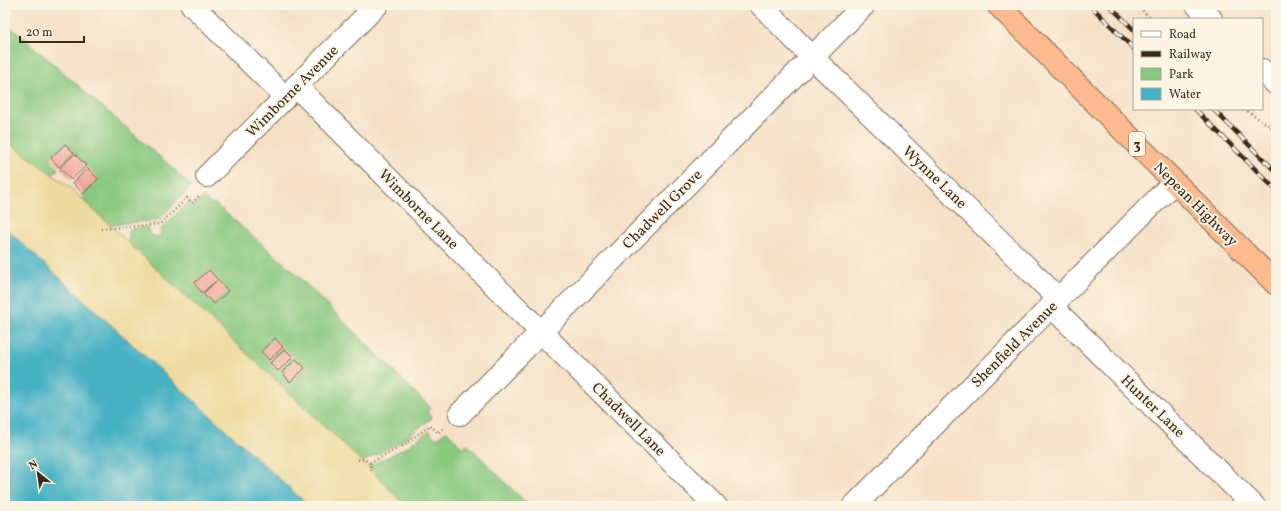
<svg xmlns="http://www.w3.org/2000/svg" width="1281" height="511" font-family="Vollkorn,serif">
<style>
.green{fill:#88c87f;stroke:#62794e}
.sand{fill:#eeda9e;stroke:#94825e}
.water{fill:#46b1c4;stroke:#406e71}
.building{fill:#f0aa9d}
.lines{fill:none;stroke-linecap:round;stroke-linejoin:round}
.minor-casing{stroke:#7c6a59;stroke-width:24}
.highway-casing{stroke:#7c6a59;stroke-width:24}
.path{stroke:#7c6a59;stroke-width:2.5;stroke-dasharray:1 3;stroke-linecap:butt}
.minor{stroke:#fff;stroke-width:22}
.highway{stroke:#fcba8e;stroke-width:22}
.rail-casing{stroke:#3b2a1e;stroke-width:4.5}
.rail{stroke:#fcf5e5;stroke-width:3;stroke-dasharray:9;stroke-linecap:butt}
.labels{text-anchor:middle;stroke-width:4;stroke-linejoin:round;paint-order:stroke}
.shield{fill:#fcf5e5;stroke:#75675a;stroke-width:1}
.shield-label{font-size:14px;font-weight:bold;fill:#3b2a1e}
.street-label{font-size:15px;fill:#3b2a1e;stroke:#fcf5e5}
</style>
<rect width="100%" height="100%" fill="#fcf5e5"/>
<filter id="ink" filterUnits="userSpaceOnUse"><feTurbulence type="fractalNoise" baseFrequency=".025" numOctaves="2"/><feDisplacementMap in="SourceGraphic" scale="8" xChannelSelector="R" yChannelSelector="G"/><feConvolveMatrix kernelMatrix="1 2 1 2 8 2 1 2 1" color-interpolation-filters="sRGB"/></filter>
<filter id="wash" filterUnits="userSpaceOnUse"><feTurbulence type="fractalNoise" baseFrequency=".012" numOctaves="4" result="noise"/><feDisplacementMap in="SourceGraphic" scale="16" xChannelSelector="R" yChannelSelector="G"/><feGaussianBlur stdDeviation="0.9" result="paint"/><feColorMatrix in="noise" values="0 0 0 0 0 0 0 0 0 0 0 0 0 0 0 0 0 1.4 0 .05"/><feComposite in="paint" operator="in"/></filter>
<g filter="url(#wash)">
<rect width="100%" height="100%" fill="#f6e1c7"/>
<path class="green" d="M5 22 177 172V173L191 186 159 220 110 225 82 199 83 195 99 179 66 143 49 158 58 169 53 175 5 140Z
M203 197 212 205 214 203 293 271 431 408 427 412 432 418 400 442 363 462 128 243 130 229 148 227V231L153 236 160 237 161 229 188 203 192 207Z
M429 431 436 439 447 431 462 448 467 444 529 506H406L368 467 405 448Z"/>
<path class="sand" d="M5 140 67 185 368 467 406 506H309L5 228Z"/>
<path class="water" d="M5 228 309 506H5Z"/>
<g id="blocks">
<path class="building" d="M65 144 74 153 59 167 51 158Z
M75 154 86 166 71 180 60 168Z
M87 168 98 179 83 194 73 183Z
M209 270 228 291 214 304 203 294 216 281 202 293 194 283Z
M275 338 283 347 269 360 261 351Z
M285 349 293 357 278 371 270 363Z
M296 359 305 368 290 382 282 372Z"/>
</g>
</g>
<g filter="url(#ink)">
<use href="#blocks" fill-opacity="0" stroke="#7c6a59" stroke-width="1"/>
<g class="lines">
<g class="minor-casing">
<path id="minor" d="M192 5 285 97
M761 5 812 57 1059 299
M1197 5 1211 19
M1262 70 1276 84
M296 86 526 317 716 506
M207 176 377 5
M1051 306 1254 506
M460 414 864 5
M854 506 1174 182"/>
</g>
<g class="highway-casing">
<path id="highway" d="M998 5 1276 284"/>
</g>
<path class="path" d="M1137 5 1151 19
M1244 109 1276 130
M101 229 160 224 187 198 192 203 199 196
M358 460 363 459 370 463 371 474
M370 463 403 446 430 425 438 433 444 428"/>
<use href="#minor" class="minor"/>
<use href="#highway" class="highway"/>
<g class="rail-casing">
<path id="rail" d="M1090 5 1134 49
M1109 5 1134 30
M1195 109 1276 190
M1213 109 1276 172"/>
</g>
<use href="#rail" class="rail"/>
</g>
</g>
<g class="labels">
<rect class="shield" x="1129" y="132" width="16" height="24" rx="3"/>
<g class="shield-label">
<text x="1137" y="149">3</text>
</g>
<g class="street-label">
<text transform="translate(292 91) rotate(-45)" y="5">Wimborne Avenue</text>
<text transform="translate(935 177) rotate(44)" y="5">Wynne Lane</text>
<text transform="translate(1196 204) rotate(45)" y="5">Nepean Highway</text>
<text transform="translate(419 209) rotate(45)" y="5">Wimborne Lane</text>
<text transform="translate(662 209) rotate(-45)" y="5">Chadwell Grove</text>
<text transform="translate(1014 344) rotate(-45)" y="5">Shenfield Avenue</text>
<text transform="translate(1153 406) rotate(44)" y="5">Hunter Lane</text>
<text transform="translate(629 419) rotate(45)" y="5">Chadwell Lane</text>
</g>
</g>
<rect width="1281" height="511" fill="none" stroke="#fcf5e5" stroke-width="20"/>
<rect x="1133" y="18" width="130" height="92" fill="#fcf5e5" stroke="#afa495"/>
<rect x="1141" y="31" width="20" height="6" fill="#ffffff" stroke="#afa495"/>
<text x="1169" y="38" font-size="12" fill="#3b2a1e">Road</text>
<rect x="1141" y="51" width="20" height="6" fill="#3b2a1e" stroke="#afa495"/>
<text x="1169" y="58" font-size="12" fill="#3b2a1e">Railway</text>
<rect x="1141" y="68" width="20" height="12" fill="#88c87f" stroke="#afa495"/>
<text x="1169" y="78" font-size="12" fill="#3b2a1e">Park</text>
<rect x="1141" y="88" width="20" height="12" fill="#46b1c4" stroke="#afa495"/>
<text x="1169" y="98" font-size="12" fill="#3b2a1e">Water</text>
<g transform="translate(38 473) rotate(330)" stroke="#fcf5e5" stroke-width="3" paint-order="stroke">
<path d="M0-3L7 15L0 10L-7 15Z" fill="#3b2a1e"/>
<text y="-6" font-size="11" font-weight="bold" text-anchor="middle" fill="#3b2a1e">N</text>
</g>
<path d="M20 36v6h64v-6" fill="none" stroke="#3b2a1e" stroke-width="2"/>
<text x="26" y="36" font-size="12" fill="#3b2a1e" stroke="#fcf5e5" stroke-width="3" paint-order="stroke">20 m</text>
</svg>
